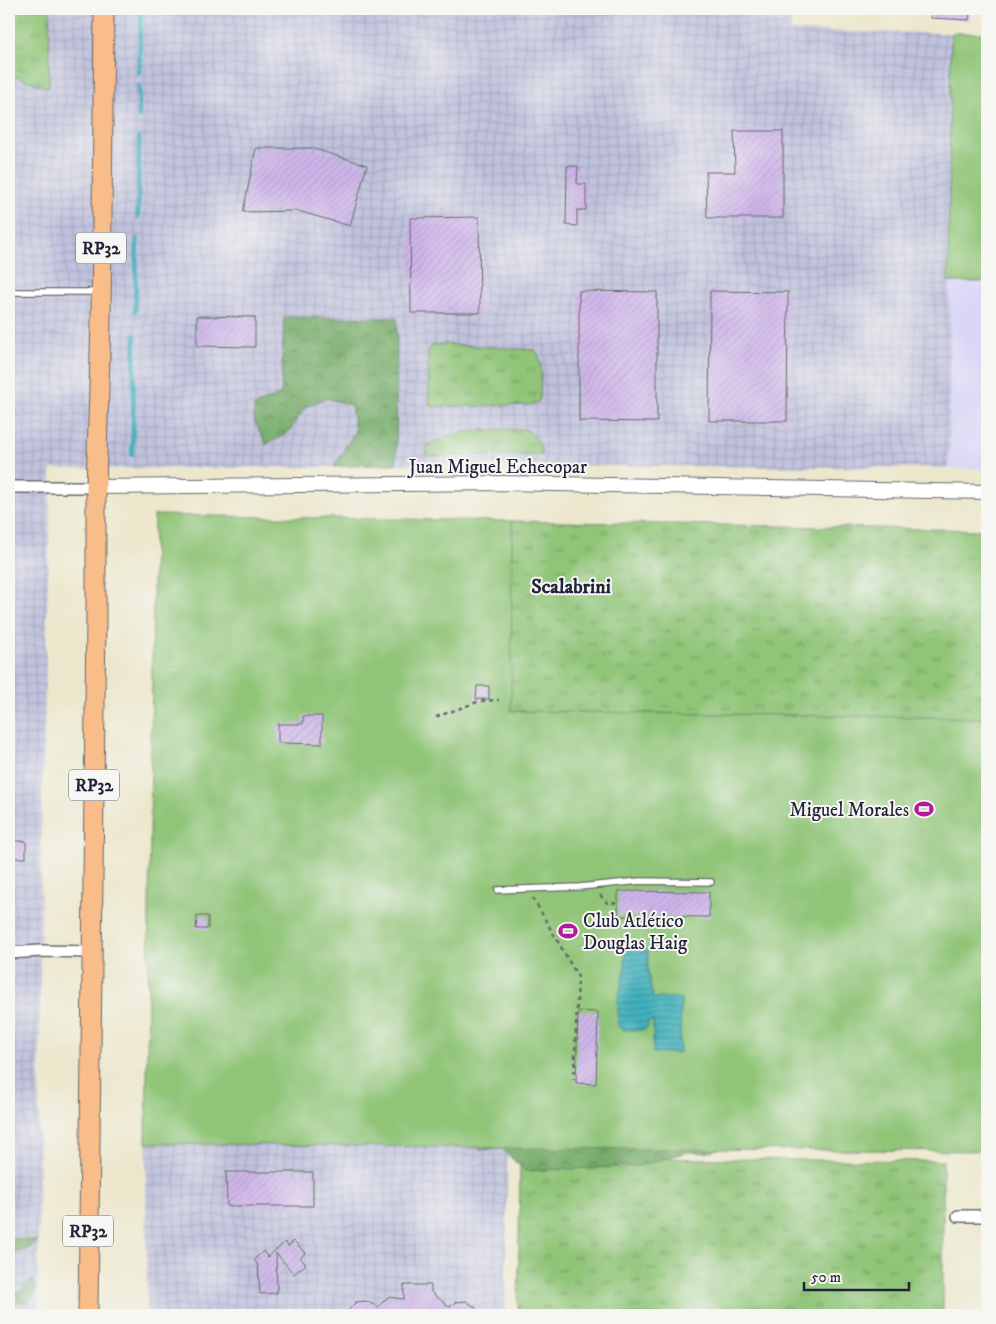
<svg xmlns="http://www.w3.org/2000/svg" width="996" height="1324" font-family="'IM FELL DW Pica',serif">
<style>
.built{fill:#dad6f7}
.industrial{fill:url(#industrial-grid)}
.grass{fill:url(#grass-tufts);stroke:#59745a}
.forest{fill:url(#forest-crowns);stroke:#4b6652}
.garden{fill:#90c578;stroke:#59745a}
.water{fill:url(#water-rules);stroke:#326a7c}
.lines{fill:none;stroke-linecap:round;stroke-linejoin:round}
.stream{stroke:#42b1bc;stroke-width:4.5}
.building{fill:url(#building-hatch)}
.service-casing{stroke:#69676e;stroke-width:8}
.minor-casing{stroke:#69676e;stroke-width:14}
.tertiary-casing{stroke:#69676e;stroke-width:16}
.primary-casing{stroke:#69676e;stroke-width:21}
.path{stroke:#69676e;stroke-width:2.5;stroke-dasharray:4 4;stroke-linecap:butt}
.service{stroke:#fff;stroke-width:5.5}
.minor{stroke:#fff;stroke-width:11}
.tertiary{stroke:#fff;stroke-width:14}
.primary{stroke:#f8bd89;stroke-width:19}
.labels{text-anchor:middle;stroke-width:4;stroke-linejoin:round;paint-order:stroke}
.shield{fill:#f6f6f2;stroke:#626272;stroke-width:1}
.shield-label{font-size:18px;font-weight:bold;fill:#22223b}
.street-label{font-size:19px;fill:#22223b;stroke:#f6f6f2}
.poi-label{font-size:19px;fill:#22223b;stroke:#f6f6f2;text-anchor:end}
.neighbourhood-label{font-size:20px;font-weight:bold;fill:#22223b;stroke:#f6f6f2}
</style>
<defs>
<pattern id="industrial-grid" width="8" height="8" patternUnits="userSpaceOnUse" patternTransform="scale(1.25)"><rect width="8" height="8" fill="#c0c2dd"/><path d="M0 4h8M4 0v8" fill="none" stroke="#a5a6bf"/></pattern>
<pattern id="grass-tufts" width="24" height="20" patternUnits="userSpaceOnUse" patternTransform="scale(1.25)"><rect width="24" height="20" fill="#90c578"/><path d="M3 7l-1-3M5 7V3M7 7l1-3M15 17l-1-3M17 17v-4M19 17l1-3" fill="none" stroke="#75a064"/></pattern>
<pattern id="forest-crowns" width="20" height="18" patternUnits="userSpaceOnUse" patternTransform="scale(1.25)"><rect width="20" height="18" fill="#74aa68"/><path d="M2 6a3 3 0 1 1 6 0M12 15a3 3 0 1 1 6 0" fill="none" stroke="#5f8a57"/></pattern>
<pattern id="water-rules" width="6" height="5" patternUnits="userSpaceOnUse" patternTransform="scale(1.25)"><rect width="6" height="5" fill="#42b1bc"/><path d="M0 2.5h6" fill="none" stroke="#37909a"/></pattern>
<pattern id="building-hatch" width="6" height="6" patternUnits="userSpaceOnUse" patternTransform="scale(1.25)"><rect width="6" height="6" fill="#cfb6ea"/><path d="M-1 1l2-2M0 6l6-6M5 7l2-2" fill="none" stroke="#b19cca"/></pattern>
</defs>
<rect width="100%" height="100%" fill="#f6f6f2"/>
<filter id="ink" filterUnits="userSpaceOnUse"><feTurbulence type="fractalNoise" baseFrequency=".02" numOctaves="2"/><feDisplacementMap in="SourceGraphic" scale="10" xChannelSelector="R" yChannelSelector="G"/><feConvolveMatrix kernelMatrix="1 2 1 2 8 2 1 2 1" color-interpolation-filters="sRGB"/></filter>
<filter id="wash" filterUnits="userSpaceOnUse"><feTurbulence type="fractalNoise" baseFrequency=".0096" numOctaves="4" result="noise"/><feDisplacementMap in="SourceGraphic" scale="20" xChannelSelector="R" yChannelSelector="G"/><feGaussianBlur stdDeviation="1.12" result="paint"/><feColorMatrix in="noise" values="0 0 0 0 0 0 0 0 0 0 0 0 0 0 0 0 0 1.4 0 .05"/><feComposite in="paint" operator="in"/></filter>
<g filter="url(#wash)">
<rect width="100%" height="100%" fill="#ece7cc"/>
<path class="built" d="M951 33H987V469L949 468 948 282Z"/>
<path class="industrial" d="M50 9H790L791 31 951 33 949 468 396 464 334 467 51 469 41 831 38 1315H9V74L49 87Z
M146 1143 508 1148 505 1315H147Z"/>
<path class="grass" d="M9 9H50L49 88 9 74Z
M443 344 535 350C545 361 540 384 540 399L538 402 530 405 433 407 429 404 428 351 433 345Z
M524 429C536 435 541 442 542 455L426 456 428 445C462 427 487 430 524 429Z
M512 521 987 530V718L510 711Z
M520 1157 943 1161V1315H518Z"/>
<path class="forest" d="M284 317 397 318 396 464 334 467 355 431 351 405 326 398 305 407 291 429 281 437 266 444 254 421V406L281 394Z
M457 1111 729 1145 706 1153 689 1152 638 1166 525 1171 501 1148 480 1150Z
M9 1238 38 1241C30 1250 20 1252 9 1254Z
M33 1278 36 1291 29 1302 9 1303V1289L10 1291 20 1292Z"/>
<path class="garden" d="M951 33H987V282H948Z
M154 515 512 521 511 711 987 718V1151L508 1148 146 1143Z"/>
<path class="water" d="M628 948H645L648 951V972L653 998H681L680 1053H653V1021H648V1027L644 1030H623L618 1026V998L625 969V950Z"/>
<g class="lines">
<path class="stream" d="M139 73 141 9
M139 117V86
M138 217 139 137
M135 311 137 239
M132 455 135 334"/>
</g>
<g id="blocks">
<path class="building" d="M931 9H970L969 20 931 18Z
M734 131H783V218H707L706 172H735Z
M256 148H311L367 165 350 226 298 211 243 212Z
M567 166H578L577 184H586V210H577V226L566 225Z
M479 217 480 313H411L410 218Z
M579 291 657 292V422L579 421Z
M710 291 788 292 787 421H709Z
M197 316 255 317V347L197 346Z
M477 686H489V699H476Z
M303 716H322V744L278 743V724H303Z
M9 841H26V858H9Z
M618 891 709 892V917L618 916Z
M197 916H208V929H196Z
M578 1011 598 1012 596 1084 576 1083Z
M226 1172H313V1206H227Z
M294 1241 305 1253 300 1258 306 1264 294 1274 276 1253 277 1293 260 1294 258 1265 254 1260 263 1251 268 1257 285 1242 288 1246Z
M404 1285H431V1292L449 1307 456 1302 466 1301 475 1307 480 1315H344L356 1302 366 1301 378 1307 388 1297 404 1299Z"/>
</g>
</g>
<g filter="url(#ink)">
<use href="#blocks" fill-opacity="0" stroke="#69676e" stroke-width="1"/>
<g class="lines">
<g class="service-casing">
<path id="service" d="M9 292H98
M498 890 579 887 640 881 711 882"/>
</g>
<g class="minor-casing">
<path id="minor" d="M9 487H96
M9 953 40 951 93 952
M958 1216H987"/>
</g>
<g class="tertiary-casing">
<path id="tertiary" d="M96 487 502 483 987 492"/>
</g>
<g class="primary-casing">
<path id="primary" d="M88 1315 96 617V487L101 321 104 9"/>
</g>
<path class="path" d="M436 717 480 701 499 700
M600 895 607 903H618
M533 898 578 977 574 1080"/>
<use href="#service" class="service"/>
<use href="#minor" class="minor"/>
<use href="#tertiary" class="tertiary"/>
<use href="#primary" class="primary"/>
</g>
</g>
<defs>
<g id="stadium-bare" transform="scale(1.5)"><path d="M0-5a6.5 5 0 1 0 0 10a6.5 5 0 1 0 0-10ZM-3.5-1.8h7v3.6h-7Z" fill="#b5179e" stroke="#f6f6f2" stroke-width="2.5" paint-order="stroke"/></g>
</defs>
<g fill-rule="evenodd">
<use href="#stadium-bare" x="924" y="809"/>
<use href="#stadium-bare" x="568" y="931"/>
</g>
<g class="labels">
<g class="shield">
<rect x="76" y="232.5" width="50" height="31" rx="4"/>
<rect x="69" y="769.5" width="50" height="31" rx="4"/>
<rect x="63" y="1215.5" width="50" height="31" rx="4"/>
</g>
<g class="shield-label">
<text x="101" y="254">RP32</text>
<text x="94" y="791">RP32</text>
<text x="88" y="1237">RP32</text>
</g>
<g class="street-label">
<text x="498" y="473">Juan Miguel Echecopar</text>
</g>
<g class="poi-label">
<text x="909" y="816">Miguel Morales</text>
<text x="583" y="927" text-anchor="start">Club Atlético<tspan x="583" dy="22">Douglas Haig</tspan></text>
</g>
<g class="neighbourhood-label">
<text x="571" y="593">Scalabrini</text>
</g>
</g>
<rect width="996" height="1324" fill="none" stroke="#f6f6f2" stroke-width="30"/>
<path d="M804 1282v8h105v-8" fill="none" stroke="#22223b" stroke-width="2.5"/>
<text x="811" y="1282" font-size="15" fill="#22223b" stroke="#f6f6f2" stroke-width="4" paint-order="stroke">50 m</text>
</svg>
